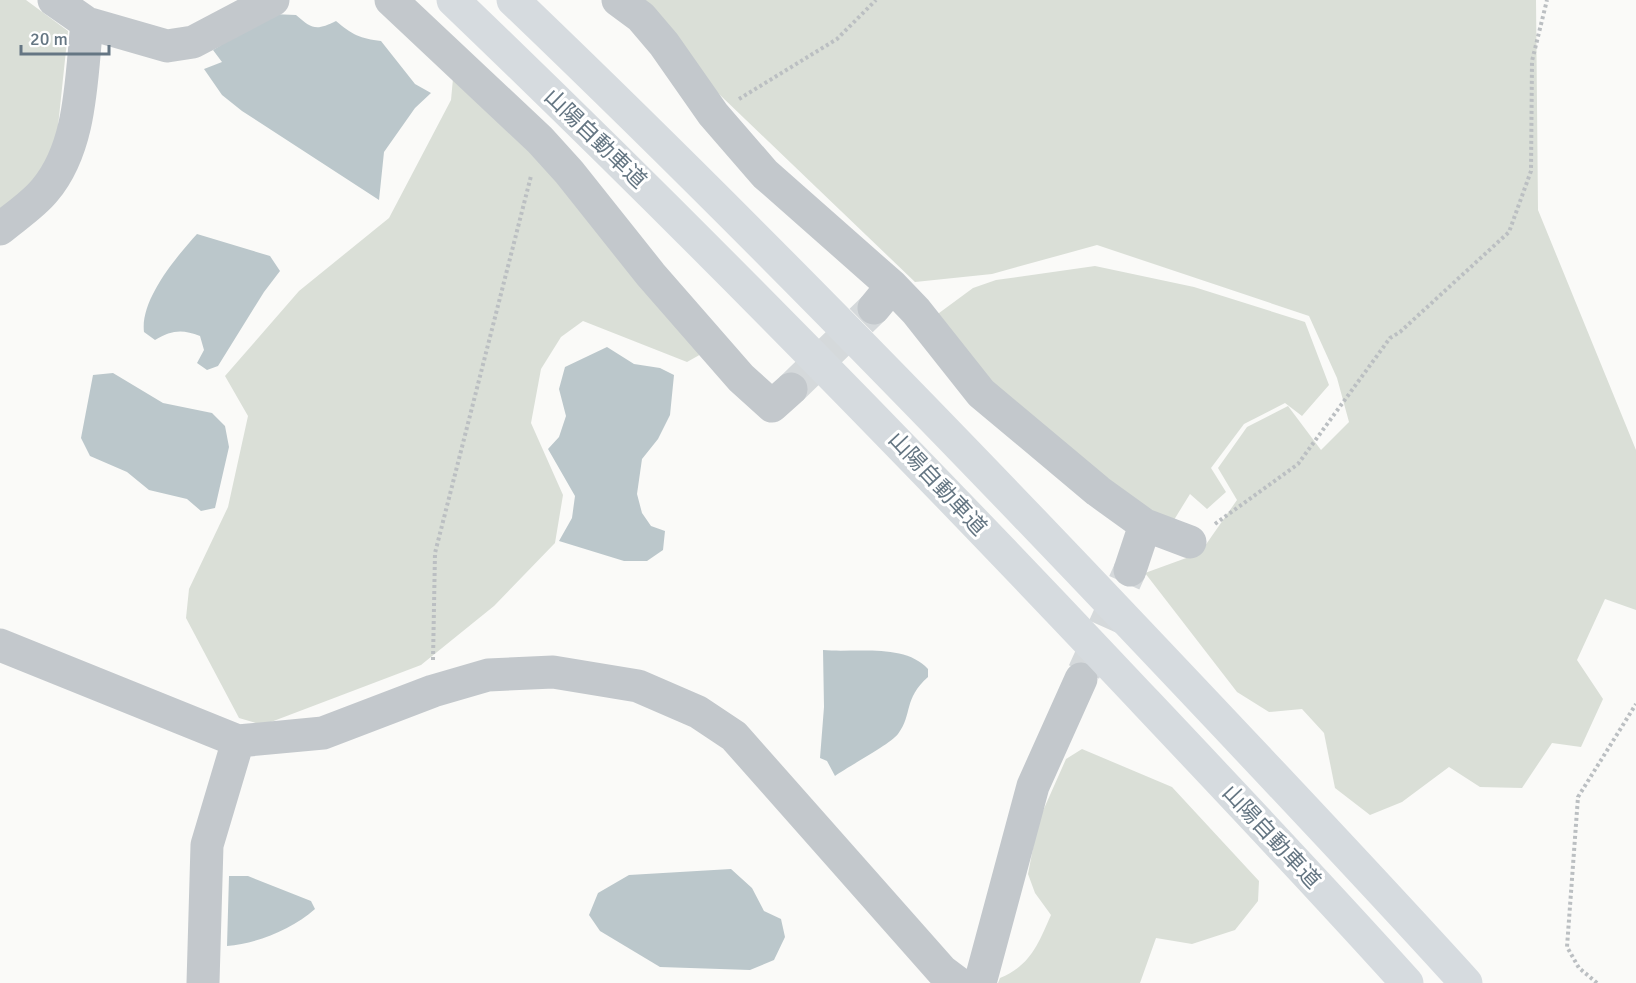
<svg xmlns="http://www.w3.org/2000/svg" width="1636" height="983" font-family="Signika,'Noto Sans JP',sans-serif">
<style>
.green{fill:#dadfd7}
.water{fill:#bbc7cb}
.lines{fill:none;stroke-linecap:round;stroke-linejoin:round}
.minor-tunnel{stroke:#d5d9db;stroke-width:33;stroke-dasharray:33 16;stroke-linecap:butt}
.path{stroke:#bbbfc2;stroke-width:4;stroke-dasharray:3 3;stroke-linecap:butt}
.minor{stroke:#c3c8cc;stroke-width:33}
.highway{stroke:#d6dbdf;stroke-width:33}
.labels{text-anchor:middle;stroke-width:6;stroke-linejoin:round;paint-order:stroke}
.street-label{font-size:22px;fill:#657683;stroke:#fff}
</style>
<rect width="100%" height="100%" fill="#fafaf8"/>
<path class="green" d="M0 0H26L68 31 55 155 0 218Z
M621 0H1536L1538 210 1636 450V610L1605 599 1577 660 1603 699 1581 747 1552 743 1522 788 1480 787 1449 767 1402 802 1370 815 1335 788 1324 733 1302 709 1269 712 1237 692 1145 573 1200 553 1237 500 1218 468 1247 427 1288 406 1321 450 1349 422 1337 378 1309 316 1097 245 992 274 915 282Z
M454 68 529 135 703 353 687 362 583 321 561 337 541 369 531 423 563 495 555 543 494 606 421 665 263 725 239 718 186 618 189 589 228 507 248 416 225 376 299 291 389 218 451 100Z
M1095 266 1194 287 1305 322 1329 385 1302 416 1285 403 1244 424 1211 468 1226 492 1207 509 1190 494 1169 528 985 385 935 316 973 288 996 280Z
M1082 749 1172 787 1259 881 1258 901 1235 930 1192 944 1156 938 1140 983H998L1000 978C1031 965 1038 944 1051 915L1035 893 1028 874 1038 822 1066 759Z"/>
<path class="water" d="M272 14 296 15C312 29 316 31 336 21 351 34 361 39 381 41L415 84 431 93 415 108 384 152 379 200 242 111 222 95 204 69 222 62 213 50Z
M197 234 270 256 280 271 264 292 218 366 207 370 197 363 204 350 200 336C182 329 172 330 155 340L144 332C140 300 176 257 197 234Z
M607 347 634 364 660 368 674 375 670 415 658 439 642 459 637 494 642 513 651 526 665 531 663 550 647 561H624L559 541 572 518 575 496 548 449 559 437 566 416 559 389 565 367Z
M113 373 163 403 212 413 225 426 229 447 215 508 201 511 187 499 149 490 127 472 90 456 81 438 93 375Z
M823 650C855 653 905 643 928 669V677C903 699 913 714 898 734 889 745 849 766 835 776L827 761 820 758 824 707Z
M731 869 752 888 764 911 781 919 785 937 774 960 750 970 660 967 600 931 589 915 598 893 629 875Z
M229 876H248L311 901 315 909C291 930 258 943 227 946Z"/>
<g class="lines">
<path class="minor-tunnel" d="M791 389 874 308
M1084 672 1130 570"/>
<path class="path" d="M739 99 837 39 876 0
M1215 524 1298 464 1390 338 1400 332 1509 232 1531 171 1532 61 1547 0
M433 660 435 553 531 176
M1597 983 1579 968 1567 947 1578 797 1636 704"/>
<path class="minor" d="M54 0 87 23 167 46 193 42 273 0
M391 0 540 140 569 172 651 275 741 378 772 406 791 389
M618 0 641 17 664 44 713 114 765 174 892 286 916 311 981 393 1098 491 1145 525 1190 542
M0 229C14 217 33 205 45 190 82 146 81 78 87 23
M874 308 892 286
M1130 570 1145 525
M0 645 238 741 323 733 433 691 488 675 553 672 638 686 698 712 734 736 942 971 958 983
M203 983 207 845 238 741
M980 983 1033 786 1081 679"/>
<path class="highway" d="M453 0C675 213 890 432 1102 656 1204 764 1307 872 1407 983
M513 0C725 203 930 413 1132 626 1244 744 1356 862 1466 983"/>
</g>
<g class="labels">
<g class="street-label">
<text transform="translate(596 138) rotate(44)" y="8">山陽自動車道</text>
<text transform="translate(938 483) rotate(47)" y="8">山陽自動車道</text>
<text transform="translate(1272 836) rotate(47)" y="8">山陽自動車道</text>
</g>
</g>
<path d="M21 45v9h88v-9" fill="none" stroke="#657683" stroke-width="3"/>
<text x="30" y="45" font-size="18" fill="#657683" stroke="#ffffff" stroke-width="4.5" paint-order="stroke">20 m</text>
</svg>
